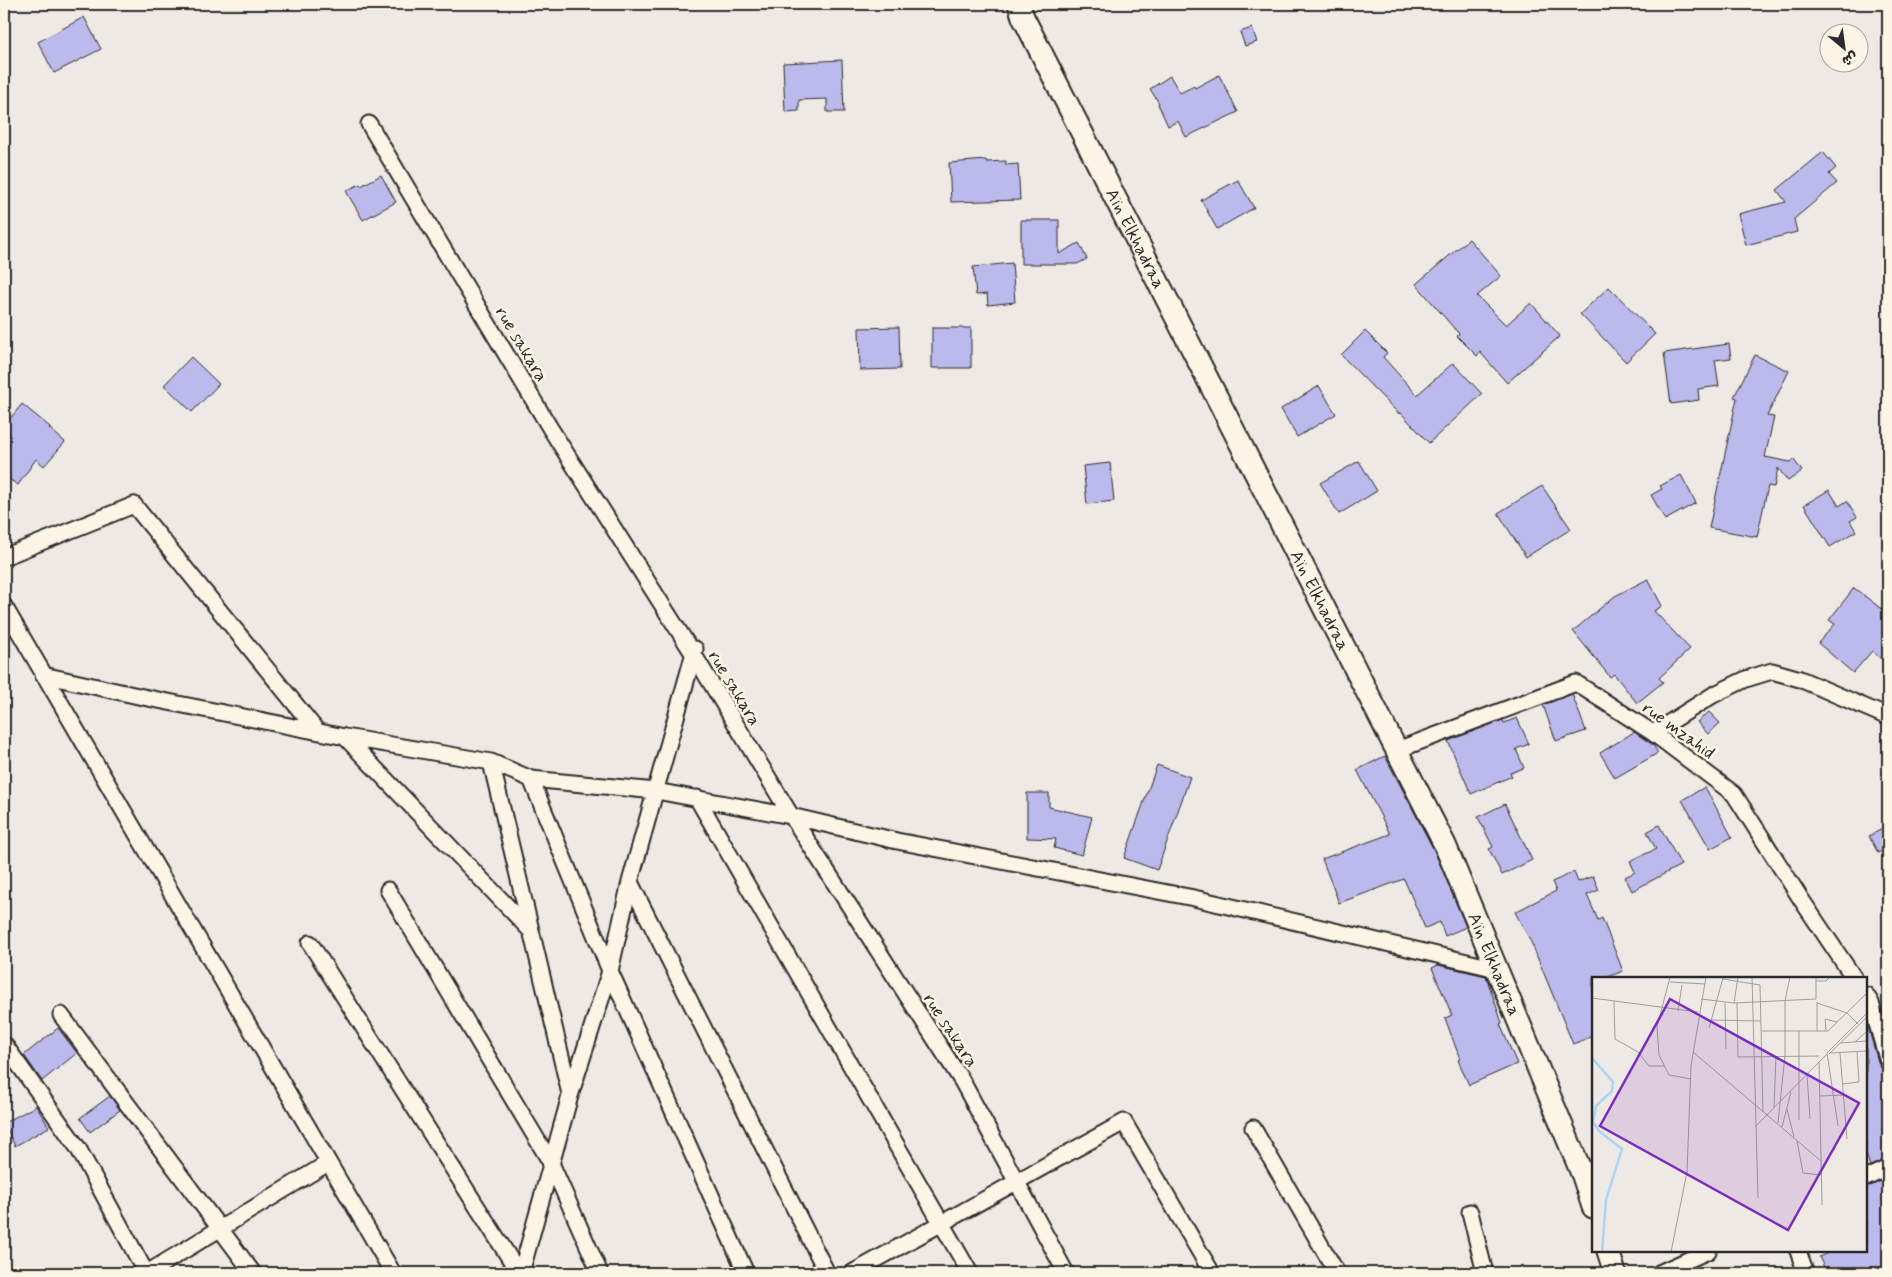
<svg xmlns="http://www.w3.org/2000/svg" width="1892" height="1277" font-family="Mynerve,'Playpen Sans Arabic',sans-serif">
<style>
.building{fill:#bcbaec;stroke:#2b2b2b}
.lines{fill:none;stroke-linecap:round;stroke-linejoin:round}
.minor-casing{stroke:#2b2b2b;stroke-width:19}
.secondary-casing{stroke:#2b2b2b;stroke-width:25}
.minor{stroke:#fcf5e5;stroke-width:15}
.secondary{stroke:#fcf5e5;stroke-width:21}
.labels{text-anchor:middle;stroke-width:5;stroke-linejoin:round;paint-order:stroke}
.street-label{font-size:18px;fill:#2b2b2b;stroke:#fcf5e5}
.inset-river{fill:none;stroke:#abd5f6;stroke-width:2.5}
.inset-road{fill:none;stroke:#a19d9b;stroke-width:1}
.view{fill:#7b2cbf;fill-opacity:0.15;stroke:#7b2cbf;stroke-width:2.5}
.inset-edge{fill:none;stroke:#2b2b2b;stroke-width:2.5}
</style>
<rect width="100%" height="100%" fill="#efe9e6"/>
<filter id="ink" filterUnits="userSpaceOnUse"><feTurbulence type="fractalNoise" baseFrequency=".02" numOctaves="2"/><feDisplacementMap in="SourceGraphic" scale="10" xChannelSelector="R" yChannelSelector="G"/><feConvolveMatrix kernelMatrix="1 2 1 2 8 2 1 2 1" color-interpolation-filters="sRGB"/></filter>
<g filter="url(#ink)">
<path class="building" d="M84 17 101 49 54 73 38 42Z
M1252 28 1257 42 1245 46 1240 32Z
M842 60 844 112H827V99L799 100V111L785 112 783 63Z
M1219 75 1238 112 1186 137 1178 121 1168 126 1158 104 1159 103 1150 89 1170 76 1180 93 1194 86 1195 88Z
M1823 152 1836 168 1829 174 1837 183 1794 219 1797 232 1746 245 1738 214 1786 202 1777 190Z
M986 160 987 162 1006 161V165L1018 164 1020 200 951 202 949 163Z
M381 175 396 202 363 220 346 191 360 184 361 186Z
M1238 180 1254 208 1217 229 1201 200Z
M1021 220H1059V254L1079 243 1087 259 1077 264H1021Z
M1469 239 1501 276 1477 296 1506 325 1531 303 1560 336 1507 383 1480 352 1477 356 1457 336 1459 334 1416 284Z
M1012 263 1015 302 988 305 987 294 976 295 973 267Z
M1609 287 1655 334 1626 362 1580 314Z
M899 327 900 369 860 370 859 328Z
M932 328H971V368H932Z
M1365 331 1387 353 1383 357 1417 395 1453 363 1482 394 1429 443 1400 412 1399 414 1341 355Z
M1729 344 1731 358 1715 360 1719 386 1698 389 1699 400 1671 404 1664 353Z
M1755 355 1789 371 1767 416 1774 417 1765 457 1790 462 1794 460 1802 471 1788 481 1778 468 1774 487 1768 486 1757 537 1709 528 1737 398 1734 397Z
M191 357 219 384 192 412 164 385Z
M1319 386 1336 414 1297 437 1281 409Z
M22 404 50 427 49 428 65 442 44 466 36 459 18 485 4 476V442L10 434 4 429V426Z
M1359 461 1377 491 1339 514 1320 483Z
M1110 463 1114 501 1087 504 1083 466Z
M1681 475 1696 503 1665 520 1651 495 1662 489 1660 486Z
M1542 486 1571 529 1526 557 1498 513Z
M1829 490 1839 506 1847 501 1857 517 1850 521 1856 531 1830 547 1804 505Z
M1648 579 1662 606 1654 611 1690 649 1659 678 1663 682 1637 703 1614 674 1610 677 1573 631 1615 596Z
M1854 588 1888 614V665L1872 651 1853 673 1818 643 1835 624 1829 620Z
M1572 694 1586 731 1556 741 1543 705Z
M1709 712 1720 723 1708 734 1697 722Z
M1517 718 1529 744 1516 749 1524 768 1510 773 1512 776 1471 794 1448 741 1503 720 1504 723Z
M1634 732 1653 745 1658 753 1615 778 1600 753Z
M1385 756 1434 850 1466 927 1445 936 1440 922 1425 928 1404 879 1339 903 1322 859 1390 834 1357 770Z
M1157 765 1190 777 1157 870 1124 858Z
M1705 787 1732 837 1710 849 1682 800Z
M1027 793H1049V807L1092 817 1082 855 1054 848 1056 839 1027 838Z
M1505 804 1532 860 1502 875 1489 849 1493 847 1478 817Z
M1659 825 1681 865 1632 891 1625 877 1635 872 1630 861 1656 849 1647 832Z
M1888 826V848L1878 853 1869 836Z
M1574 872 1578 882 1593 876 1599 890 1587 895 1598 920 1602 918 1623 971 1605 978H1593V1036L1573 1044 1531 942 1515 912 1556 891 1552 882Z
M1438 965 1486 976 1502 1023 1500 1024 1517 1064 1469 1085 1458 1060 1460 1059 1445 1018 1452 1015 1432 968Z
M1866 1020 1879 1065 1885 1071 1888 1082V1159L1870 1166 1866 1154Z
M58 1028 77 1053 42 1081 24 1055Z
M110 1096 120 1110 90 1132 80 1118Z
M36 1106 49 1127 15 1146 4 1123Z
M1888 1178V1224L1882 1227 1888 1239V1269L1879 1273H1827L1819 1257 1832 1251H1866V1187Z"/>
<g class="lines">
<g class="minor-casing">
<path id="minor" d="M369 124 550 428 694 655 787 809 962 1081 1066 1273
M4 557 134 505 317 731
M4 606 393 1273
M43 675 143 697 345 737 491 762 531 779 656 791 791 816 897 841 1194 898 1497 969
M1653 733 1713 695 1746 679 1772 671 1800 679 1888 717
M345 737 531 931
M1397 750 1576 683 1653 733 1734 794 1801 899 1854 978
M491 762 570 1094
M531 779 610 971 746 1273
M697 798 970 1273
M630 882 827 1273
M388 890 551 1163 600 1273
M310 943 519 1273
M1866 995 1871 1003 1888 1062
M61 1015 253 1273
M4 1044 78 1148 146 1273
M1253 1128 1337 1273
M1866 1178 1888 1168
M1470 1212 1485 1273
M1798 1251 1806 1273
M147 1273 328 1163
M521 1273 570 1096 610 971 630 882 695 649
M852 1273 1124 1122 1212 1273
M1659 1273 1708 1251"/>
</g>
<g class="secondary-casing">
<g id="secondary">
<path id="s1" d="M1019 4 1023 17 1445 845 1583 1176 1593 1207"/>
<path d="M1608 1251 1615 1273"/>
</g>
</g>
<use href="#minor" class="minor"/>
<use href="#secondary" class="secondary"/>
</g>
</g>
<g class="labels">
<g class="street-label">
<text dy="6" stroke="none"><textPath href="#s1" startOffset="262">Aïn Elkhadraa</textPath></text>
<text transform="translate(522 344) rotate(59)" y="6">rue sakara</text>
<text dy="6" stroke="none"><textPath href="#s1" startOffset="668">Aïn Elkhadraa</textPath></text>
<text transform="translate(735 688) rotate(59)" y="6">rue sakara</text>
<text transform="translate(1679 730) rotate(36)" y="6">rue mzahid</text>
<text dy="6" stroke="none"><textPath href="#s1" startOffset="1072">Aïn Elkhadraa</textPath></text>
<text transform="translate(951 1030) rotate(57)" y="6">rue sakara</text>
</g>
</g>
<g transform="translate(1592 977)">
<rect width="275" height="275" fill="#efe9e6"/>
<path class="inset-river" d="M0 81 21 105 20 114 4 129 1 145 7 154 30 172 14 223 10 275"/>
<path class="inset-road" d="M78 0 65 50 67 78 77 98 99 102M160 0 166 221M131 2 168 8 171 135M224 4H234L238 0M78 5 113 7M0 21 106 35M109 22 142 26 224 22V0M22 24 23 62 46 75 57 89H72M133 26 134 72M142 26 146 0M145 26 146 80 227 79M225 26 255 36 266 47M86 34 90 8M119 43 169 44M117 51 131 1M170 54H236L275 16M207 54V143M225 54V25M234 54 233 42 245 45M263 65 275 54M248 66 275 64M101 75 229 184M239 76 275 74M248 76 255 162M237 77 275 40M227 85 230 228M215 98 218 142M250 107 267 105 265 75M228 119 252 118M182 130 184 79M195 132 202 160M186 146 193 78V24L198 0M246 149 235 76 275 36M163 150 235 77M190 150 199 115M205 164 211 196 229 198M79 275 95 195 99 89 114 0"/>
<path class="view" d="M78 22 267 126 196 253 8 149Z"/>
<rect width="275" height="275" class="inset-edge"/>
</g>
<rect width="1892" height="1277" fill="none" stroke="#fcf5e5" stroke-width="20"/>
<rect x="10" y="10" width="1872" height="1257" fill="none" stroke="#2b2b2b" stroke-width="2" filter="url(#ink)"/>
<g transform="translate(1844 48) rotate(151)"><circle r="24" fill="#fcf5e5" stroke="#a8a49b"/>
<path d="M0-4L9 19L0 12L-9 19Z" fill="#2b2b2b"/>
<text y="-8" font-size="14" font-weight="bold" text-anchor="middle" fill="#2b2b2b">ش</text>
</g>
</svg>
